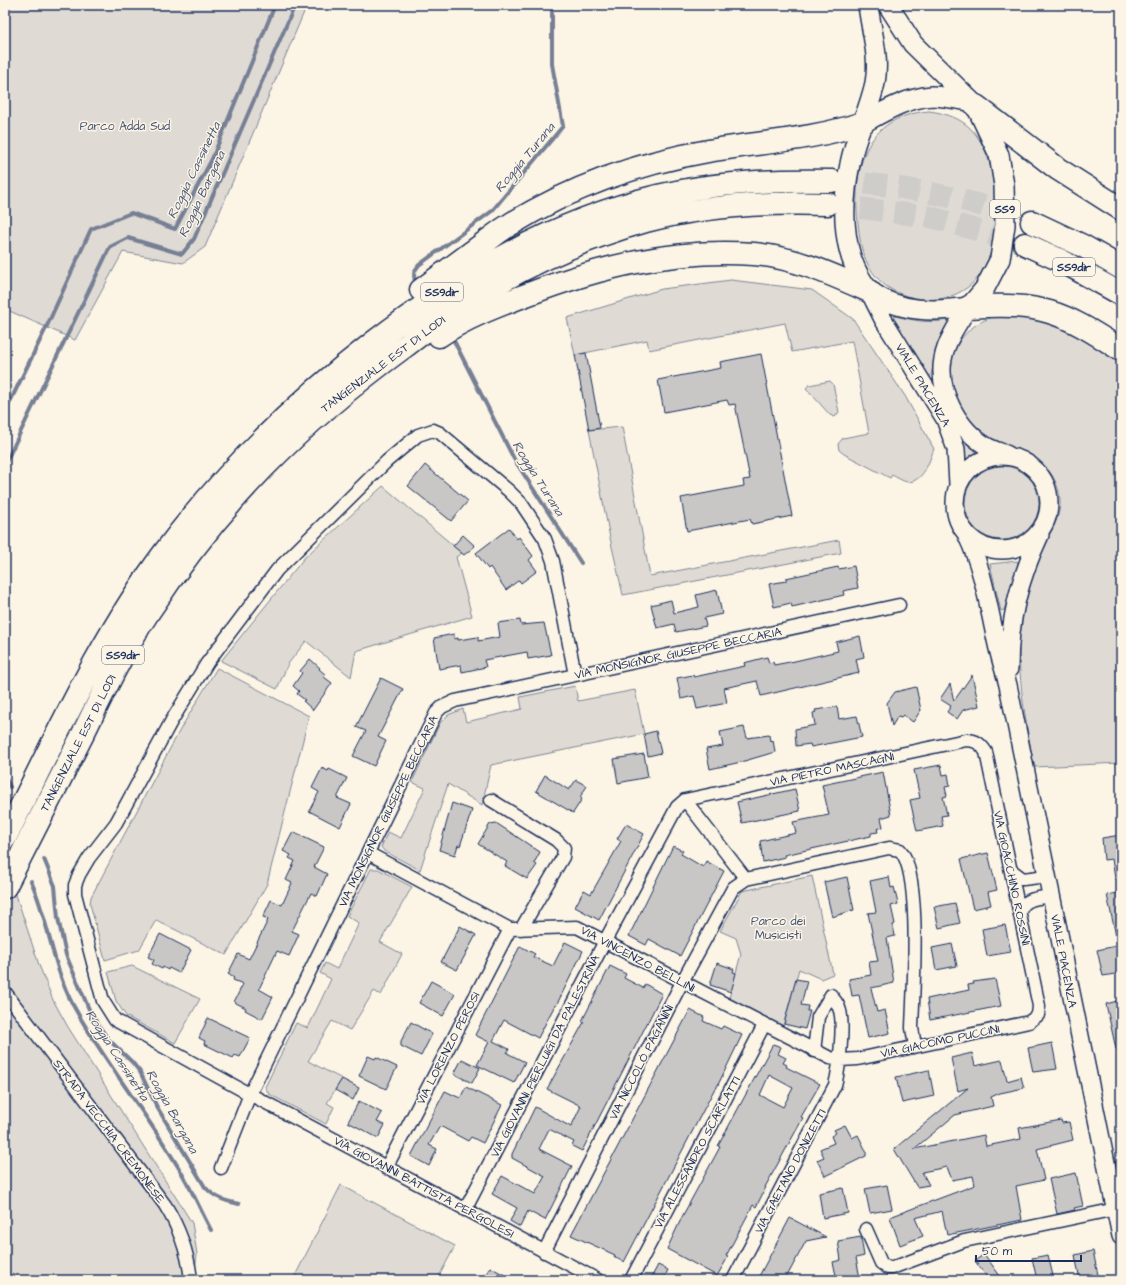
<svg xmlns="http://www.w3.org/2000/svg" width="1126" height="1285" font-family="'Architects Daughter',sans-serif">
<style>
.green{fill:#dfdbd4;stroke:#7d8599}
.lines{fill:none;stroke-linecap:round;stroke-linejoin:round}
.stream{stroke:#767f94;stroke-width:4}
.building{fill:#c8c7c6;stroke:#1b2f5e;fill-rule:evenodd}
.highway-tunnel{stroke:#cfcdca;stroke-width:22;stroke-dasharray:22 11;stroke-linecap:butt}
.street-casing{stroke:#1b2f5e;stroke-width:15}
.secondary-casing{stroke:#1b2f5e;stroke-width:20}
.primary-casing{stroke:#1b2f5e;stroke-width:22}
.highway-casing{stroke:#1b2f5e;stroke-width:25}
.street{stroke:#fcf5e5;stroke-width:12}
.secondary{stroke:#fcf5e5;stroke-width:17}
.primary{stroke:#fcf5e5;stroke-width:19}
.highway{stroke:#fcf5e5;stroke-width:22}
.labels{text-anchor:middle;stroke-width:3;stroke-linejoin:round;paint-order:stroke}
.shield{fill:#fcf5e5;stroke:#5e6a86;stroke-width:1}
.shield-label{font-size:11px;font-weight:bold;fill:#1b2f5e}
.park-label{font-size:12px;fill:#425176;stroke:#fcf5e5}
.street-label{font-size:12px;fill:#1b2f5e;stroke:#fcf5e5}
.water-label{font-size:13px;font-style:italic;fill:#485779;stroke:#fcf5e5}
</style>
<rect width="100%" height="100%" fill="#fcf5e5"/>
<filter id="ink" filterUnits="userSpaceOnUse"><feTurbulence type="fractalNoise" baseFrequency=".025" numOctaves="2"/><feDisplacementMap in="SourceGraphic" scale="8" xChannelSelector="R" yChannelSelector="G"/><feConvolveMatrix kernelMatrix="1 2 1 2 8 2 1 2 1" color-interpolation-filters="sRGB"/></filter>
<g filter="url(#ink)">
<path class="green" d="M5 5H307L205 247 183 263 123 252 75 340 5 309Z
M929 111C945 113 961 118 972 130 991 151 994 179 995 206 995 221 995 236 991 251 980 293 940 309 901 294 878 286 863 263 860 239 851 180 857 117 929 111Z
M731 280 812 290 853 319 905 396 934 449C929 461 924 482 907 482 902 481 896 477 892 475L890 478 844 454 839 450 838 444 843 438 869 433 852 341 792 352 785 323 649 350 647 340 575 355 567 318 662 289Z
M999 315C1008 315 1018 314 1027 316 1062 323 1092 343 1121 363V763L1034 767C1024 709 1011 652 1026 593 1029 582 1033 570 1037 559 1048 533 1069 513 1056 483 1045 456 1018 454 995 442 976 432 961 413 954 392 950 380 948 366 953 354 962 332 977 321 999 315Z
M895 316C913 320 928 324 947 320L950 323 936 351 931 376 927 377 891 319Z
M830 381 833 384 839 412 835 417 830 415 806 388 809 385Z
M622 427 650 576 839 540 841 553 623 595 610 538 589 430Z
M964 442 975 450 977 454 965 463 962 443Z
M965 503a37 37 0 1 1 74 0a37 37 0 1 1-74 0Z
M383 486 462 553 456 557 472 616 356 651 351 677 306 641 288 664 277 689 221 661 305 557Z
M1017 561 1019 566 1004 610 1001 611 990 564Z
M217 668 309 716 267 884 226 955 156 920 139 950 105 960 90 904 91 897 181 728Z
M575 686 578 701 635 690 644 734 491 765 482 805 448 784 420 870 384 851 381 847 388 832 401 838 425 788 412 782 440 723 448 715 463 709 466 722 522 709 520 697Z
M5 861 39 965 53 1000 68 1027 192 1223 197 1254 194 1280H5Z
M371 869H378L412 887 380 942 402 954 381 995 374 991 350 1030 332 1021 308 1061 342 1079 327 1103 334 1107 326 1124 269 1094 265 1087 296 1023 308 1028 331 979 320 973 325 963 337 969 359 923 347 916Z
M812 876 833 974 821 979 799 969 783 1026 729 998 741 954 736 938 720 931 742 891Z
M132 966 200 999 175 1043 126 1016 116 1001 108 972Z
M341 1185 455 1246 437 1280H293Z"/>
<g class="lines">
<path class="stream" d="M415 281C413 274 414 271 419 265L492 211 563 126 552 64V5
M452 337 514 459 581 563
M5 412 46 328 91 229 131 213 175 229 212 159 275 5
M5 464 110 247 128 238 182 254 194 239 295 5
M5 777 10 787
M44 859 55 886 58 918 66 955 91 1014 108 1039 132 1062 140 1072 157 1107 205 1187C215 1198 225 1201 239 1204
M31 881C49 921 52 966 73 1005 103 1060 145 1111 177 1165 190 1186 200 1209 211 1230"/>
</g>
<path class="building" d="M586 353 600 428 589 430 575 355Z
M761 354 792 516 752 524 750 519 687 531 681 498 744 486 743 480 750 479 735 404 729 405 727 400 664 412 658 380 721 368 720 362Z
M425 465 468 501 451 521 408 486Z
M509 528 517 539 519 537 533 556 529 560 537 571 521 583 519 580 506 590 490 567 488 569 476 553Z
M463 535 475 546 464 555 453 546Z
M854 566 858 588 843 591 844 595 792 607 791 603 774 607 769 584 786 581V578L838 567 839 569Z
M717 590 722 614 704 618 706 626 676 632 674 624 657 628 651 605 671 600 674 613 699 607 696 595Z
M520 620 521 625 544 623 551 655 528 659 527 652 484 660 486 667 462 672 461 665 439 669 434 638 454 634V639L458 638V640L478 637V641L500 637 498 623Z
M860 636 864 657 856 659 859 673 761 696 757 681 724 688 727 703 697 709 694 696 681 699 677 678 693 675 694 677 745 666 744 663 767 657 769 663 773 662 774 665 795 661 838 651 836 642Z
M310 659 320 668 319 669 326 675 324 677 332 683 313 710 303 701 305 700 297 694 299 691 293 686 302 673 300 671Z
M972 675 979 706 963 710 957 719 947 712 951 706 940 699 950 684 954 701Z
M381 678 403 689 378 737 386 741 374 766 353 756 366 731 356 727Z
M916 687 921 710 913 722 903 715 901 717 898 716 892 726 887 703 895 692Z
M837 707 839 719 857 716 862 737 811 747 810 744 796 746 795 729 815 725 813 713 816 712 815 710Z
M744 727 747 738 769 735 770 741 773 740 775 752 741 762 710 769 706 749 723 746 720 732Z
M656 731 661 753 648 756 644 734Z
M644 754 648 777 618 783 614 759Z
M941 765 943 775 948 774 950 786 945 787 947 796 943 797 947 815 941 816 943 826 917 831 910 800 920 798 914 770Z
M322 768 328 771 329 769 347 778 337 798 351 804 340 827 309 811 319 792 312 788Z
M883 772 891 815 881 818 883 827 877 829 878 832 871 833V836L784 855 785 857 763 862 760 841 796 833 793 822 829 815 822 785Z
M545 775 569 790 576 780 587 786 580 797 582 799 573 813 536 791Z
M795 789 800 811 742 823 737 802Z
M452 803 472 810 460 846 458 845 455 855 439 850Z
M496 823 540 852 534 863 537 865 527 879 505 866 507 862 478 844 490 824Z
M626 824 644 834 599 920 575 907 584 890 591 894 621 841 617 839Z
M293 832 324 847 314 867 327 874 317 896 311 893 292 931 299 934 289 956 277 951 259 989 273 997 262 1019 245 1010 246 1008 234 1002 243 984 233 980 234 978 228 974 238 954 249 959 267 922 268 919 263 917 271 900 282 905 292 883 286 880 295 861 289 858 291 855 283 851Z
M1121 835V879H1115L1112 859 1104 860 1102 838Z
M673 846 683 851 681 854 703 867 706 861 724 871 680 956 649 939 646 945 629 936Z
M988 853 997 890 988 892 991 905 973 909 961 859Z
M847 877 854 910 832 917 824 882Z
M889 877 891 888 894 887 898 904 891 906 895 924 893 925 895 936 887 938 894 983 871 988 877 1012 885 1010 890 1033 868 1038 859 995 852 996 849 979 871 975 869 962 878 961 868 913 876 912 870 881Z
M1121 892V936H1116L1107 895Z
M955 903 960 923 939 928 934 907Z
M1005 925 1011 952 987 956 982 929Z
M460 926 476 935 457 970 441 962Z
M160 934 191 950 179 973 169 968 168 970 163 967 162 969 152 964 154 960 148 957Z
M565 942 583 951 556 1006 555 1005 538 1038 504 1020 493 1041 509 1049 507 1053 525 1062 514 1083 477 1065 489 1042 475 1035 520 946 535 954 533 957 553 966Z
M952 944 957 966 936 970 932 948Z
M1121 945V973L1103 976 1097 950Z
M717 963 734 969 733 972 736 973 731 992 710 985Z
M610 966 626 974 624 978 643 988 645 984 662 994 582 1151 572 1146 574 1142 549 1129 539 1149 572 1166 545 1220 528 1211 520 1227 510 1221 517 1208 492 1194 502 1176 535 1194 545 1176 512 1158V1154L535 1107 571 1127 581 1106 547 1089 584 1022 582 1021Z
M796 979 807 981 801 1005 808 1006 807 1011H810L805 1029 784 1024Z
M995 979 1001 1006 930 1020 927 999 969 990 968 985 974 984 973 982Z
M431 981 455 994 443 1016 419 1003Z
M1121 1000V1048L1116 1049 1106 1004Z
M690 1010 704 1017 703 1021 721 1029 723 1026 742 1035 716 1089 715 1088 624 1262 614 1257 615 1255 571 1235Z
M208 1018 250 1038 240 1057 235 1055 233 1058 204 1044 205 1041 199 1038Z
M411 1022 432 1034 421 1056 401 1046V1041Z
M1052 1043 1057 1069 1033 1072 1028 1048Z
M773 1044 781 1047 778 1054 786 1058 783 1063 787 1065 786 1067 820 1084 801 1117 803 1118 765 1187H766L756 1207 753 1205 726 1256 728 1257 717 1276 667 1249 683 1215 720 1147 718 1146ZM769 1075 793 1088 783 1107 760 1095Z
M972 1053 975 1066 1002 1060 1007 1081 1021 1077 1024 1088 1000 1093 991 1097 993 1106 955 1115 914 1149 984 1135 986 1146 1021 1139 1019 1128 1061 1120 1062 1123 1069 1122 1073 1140 1037 1149 1044 1180 1016 1186 1022 1220 947 1235 942 1211 915 1218 923 1236 900 1245 890 1217 975 1185 973 1176 952 1180 947 1167 922 1172 929 1185 917 1187 894 1149 968 1088 958 1091 951 1058Z
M368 1056 375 1059 376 1057 397 1067 386 1089 359 1076Z
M462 1059 480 1068 472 1083 454 1074Z
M929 1070 934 1096 902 1103 896 1077Z
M342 1079 359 1088 353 1100 335 1090Z
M466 1087 502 1105 483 1143 471 1137 468 1141 440 1126 429 1145 437 1149 429 1166 411 1156 445 1091 460 1098Z
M359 1101 382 1113 377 1122 385 1125 378 1138 348 1122Z
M845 1125 852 1138 858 1135 866 1151V1156L825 1176 817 1160 824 1157 820 1149 834 1143 831 1136 836 1133 834 1130Z
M1076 1173 1083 1206 1074 1208 1075 1210 1057 1214 1049 1179Z
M887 1185 892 1209 870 1213 865 1189Z
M843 1188 848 1213 823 1218 819 1193Z
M790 1218 826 1237 806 1241 785 1280H757Z
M861 1237 864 1256 856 1258 860 1278 837 1280 833 1262 841 1260 838 1241Z
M1093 1251 1099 1280H1080L1075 1255Z
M984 1254 1003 1280H989L975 1261Z
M1048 1255 1054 1280H1037L1032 1258Z
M658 1265 668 1270 663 1280H650Z
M490 1267 514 1280H483Z"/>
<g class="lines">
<path class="highway-tunnel" d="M832 181C904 185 965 197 1032 222
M828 204 931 217 1025 244"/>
<g class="street-casing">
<path id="street" d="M575 675 553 561 545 539 521 503 509 491 440 433 433 430 418 435 387 461 277 570 207 663 172 720 116 823 89 858 79 875 75 885V894L103 1001 115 1020 242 1090 598 1280
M491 800 556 840 564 848 563 857 521 929
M685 800 746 879
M368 853 510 929 577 927 830 1058 840 1060 858 1059 1029 1022 1038 1015 1039 1006 986 752C981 744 976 740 966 740L685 800
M1011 870 1023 879 1047 876
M1020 912C1023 898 1039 898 1051 896
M5 992 165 1205C180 1229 188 1252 191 1280
M221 1168 250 1094 436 713 442 707 455 701 899 605
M386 1168 510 929
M465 1210 605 941 677 807 685 800
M866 1229 881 1263 888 1268H892L964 1241 1116 1209
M544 1252 682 982 733 888 746 879 889 848 900 850C922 873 913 993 912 1028L915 1046
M631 1280 764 1025
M733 1280 835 1085C839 1070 845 1021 839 1008 838 1003 833 999 831 995L818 1017 814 1051"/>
</g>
<g class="secondary-casing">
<path id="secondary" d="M869 291 883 319 945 419 956 449 958 484
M969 307C959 322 946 341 943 359 937 391 959 431 988 447 994 450 1001 452 1008 455
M955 503a47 47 0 1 1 94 0a47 47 0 1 1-94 0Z
M967 536C983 569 988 604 996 640 999 655 1004 670 1008 685L1121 1236
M1009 669C1009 619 1019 580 1040 535"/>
</g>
<g class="primary-casing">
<path id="primary" d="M868 5C871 31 880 56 875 83 869 111 855 137 850 164 842 202 841 249 863 282 865 285 867 289 870 291 899 313 935 312 969 307L985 288 1000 259 1005 225 1004 185 999 155 976 106 913 44 888 5
M863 123C885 111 906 98 932 96 943 96 957 99 968 101"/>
</g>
<g class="highway-casing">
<path id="highway" d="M976 106 1058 169 1121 209
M1032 222 1083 246 1121 268
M1025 244 1062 261 1121 294
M421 290C438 277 455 265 472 252 485 243 497 232 511 224 572 187 639 163 708 151 760 142 812 140 863 123
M969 307C1040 302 1062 311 1121 350
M439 336C465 318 497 306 526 295 599 267 675 248 754 254 794 257 833 275 869 291
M5 838C54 742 99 640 164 553 224 472 295 403 374 342 460 276 553 221 658 196 715 182 774 180 832 181
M5 887C31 836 57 785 83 734 103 693 123 651 148 613 219 504 300 423 404 347 424 332 444 316 465 303 521 267 582 239 646 221 706 205 767 202 828 204"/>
</g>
<use href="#street" class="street"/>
<use href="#secondary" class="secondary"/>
<use href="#primary" class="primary"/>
<use href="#highway" class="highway"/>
</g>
</g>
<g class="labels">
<g class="shield">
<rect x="990" y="200" width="30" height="18" rx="3"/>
<rect x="1053" y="258" width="42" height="18" rx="3"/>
<rect x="421" y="283" width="42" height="18" rx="3"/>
<rect x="102" y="646" width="42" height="18" rx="3"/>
</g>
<g class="shield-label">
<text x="1005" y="213">SS9</text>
<text x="1074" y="271">SS9dir</text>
<text x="442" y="296">SS9dir</text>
<text x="123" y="659">SS9dir</text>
</g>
<g class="park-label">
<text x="125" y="130">Parco Adda Sud</text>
<text x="778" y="925">Parco dei<tspan x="778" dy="14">Musicisti</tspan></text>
</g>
<g class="street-label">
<text transform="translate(383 364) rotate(-37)" y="4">TANGENZIALE EST DI LODI</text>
<text transform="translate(923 385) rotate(59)" y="4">VIALE PIACENZA</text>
<text transform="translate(678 653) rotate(-12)" y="4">VIA MONSIGNOR GIUSEPPE BECCARIA</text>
<text transform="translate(78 743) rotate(-63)" y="4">TANGENZIALE EST DI LODI</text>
<text transform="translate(832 769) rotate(-12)" y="4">VIA PIETRO MASCAGNI</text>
<text transform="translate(388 811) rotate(-64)" y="4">VIA MONSIGNOR GIUSEPPE BECCARIA</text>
<text transform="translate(1012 878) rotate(78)" y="4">VIA GIOACCHINO ROSSINI</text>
<text transform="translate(638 959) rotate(28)" y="4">VIA VINCENZO BELLINI</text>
<text transform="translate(1064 961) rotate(79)" y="4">VIALE PIACENZA</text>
<text transform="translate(940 1041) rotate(-12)" y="4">VIA GIACOMO PUCCINI</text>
<text transform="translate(448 1048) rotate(-63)" y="4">VIA LORENZO PEROSI</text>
<text transform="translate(545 1056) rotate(-63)" y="4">VIA GIOVANNI PIERLUIGI DA PALESTRINA</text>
<text transform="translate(641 1062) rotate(-63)" y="4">VIA NICCOLÒ PAGANINI</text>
<text transform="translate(109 1131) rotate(53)" y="4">STRADA VECCHIA CREMONESE</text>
<text transform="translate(697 1152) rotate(-62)" y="4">VIA ALESSANDRO SCARLATTI</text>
<text transform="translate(790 1171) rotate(-62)" y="4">VIA GAETANO DONIZETTI</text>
<text transform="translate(424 1187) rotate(28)" y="4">VIA GIOVANNI BATTISTA PERGOLESI</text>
</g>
<g class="water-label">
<text transform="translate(524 157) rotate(-50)" y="5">Roggia Turana</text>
<text transform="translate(193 170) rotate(-64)" y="5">Roggia Cassinetta</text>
<text transform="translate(201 194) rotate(-65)" y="5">Roggia Bargana</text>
<text transform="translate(539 478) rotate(58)" y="5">Roggia Turana</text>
<text transform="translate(118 1055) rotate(57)" y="5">Roggia Cassinetta</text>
<text transform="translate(173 1111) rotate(61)" y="5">Roggia Bargana</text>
</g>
</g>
<rect width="1126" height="1285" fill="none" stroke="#fcf5e5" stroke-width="20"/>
<rect x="10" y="10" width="1106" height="1265" fill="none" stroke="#1b2f5e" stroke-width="1.5" filter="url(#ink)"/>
<path d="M976 1255v6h105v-6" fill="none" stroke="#1b2f5e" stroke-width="2"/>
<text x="982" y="1255" font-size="12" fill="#1b2f5e" stroke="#fcf5e5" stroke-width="3" paint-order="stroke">50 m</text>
</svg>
